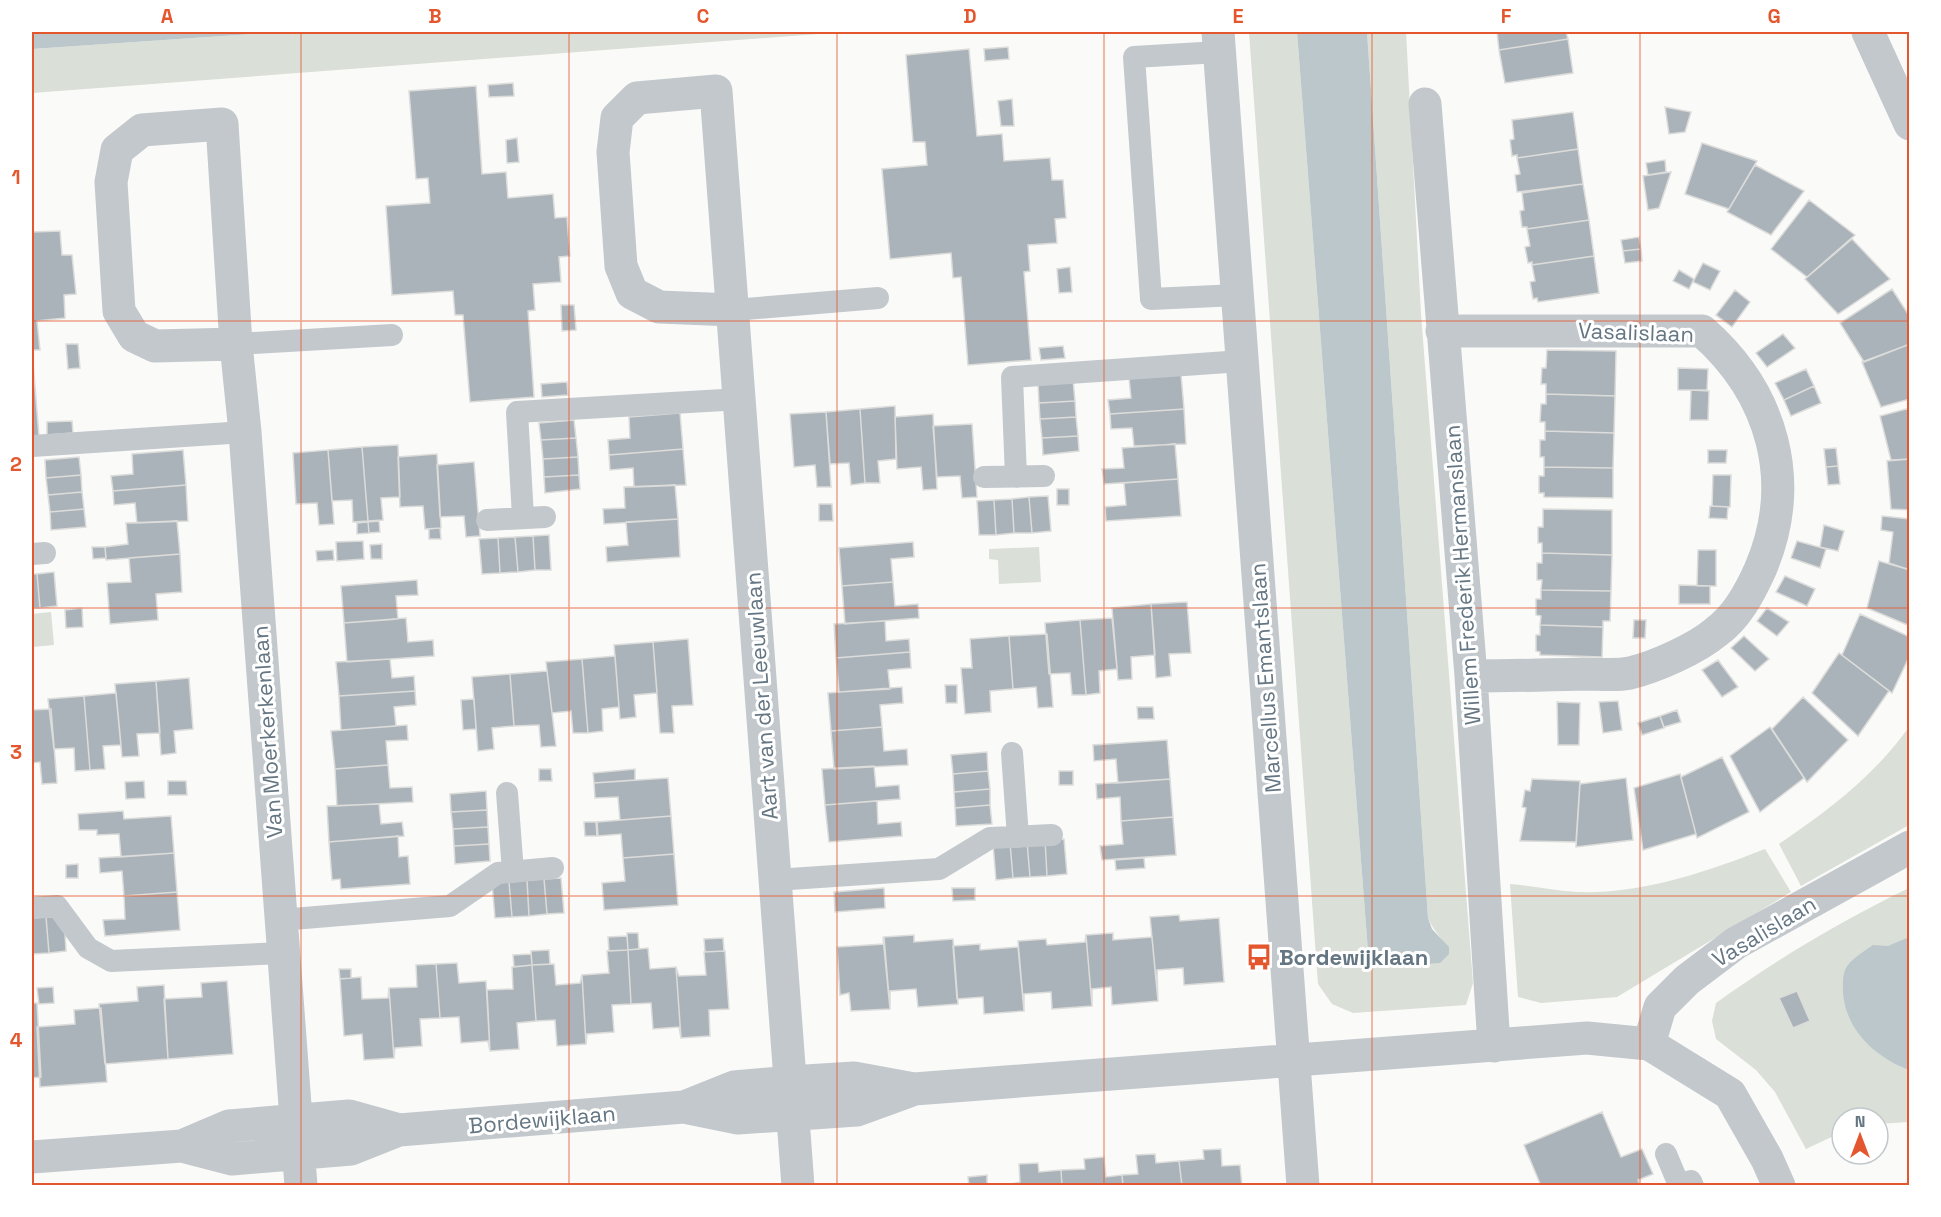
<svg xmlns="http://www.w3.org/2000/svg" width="1941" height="1217" font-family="'Space Grotesk',sans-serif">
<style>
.green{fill:#dadfd7}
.water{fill:#bbc7cb}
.building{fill:#aab3b9;stroke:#dcdcda;stroke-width:1.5}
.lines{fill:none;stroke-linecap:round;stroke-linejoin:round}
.service{stroke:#c3c8cc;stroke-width:22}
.minor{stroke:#c3c8cc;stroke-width:33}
.grid{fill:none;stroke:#e4572e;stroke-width:1.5;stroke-opacity:0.55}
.labels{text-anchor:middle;stroke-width:6;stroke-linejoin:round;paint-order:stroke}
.street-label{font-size:22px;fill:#657683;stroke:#fff}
.poi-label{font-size:22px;font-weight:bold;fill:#657683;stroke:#fff;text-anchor:start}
.neatline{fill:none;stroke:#e4572e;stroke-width:2}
.grid-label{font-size:20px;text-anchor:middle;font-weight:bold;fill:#e4572e}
</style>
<rect width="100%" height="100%" fill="#fafaf8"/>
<path class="green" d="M282 32H844L32 93V49Z
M1249 32H1297L1369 964 1374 967 1449 954C1445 939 1434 933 1428 918L1367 32H1406L1421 314 1473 983 1466 1005 1353 1013 1332 1004 1318 984Z
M1039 547 1041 582 999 584 998 560 989 559V549Z
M51 612 54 645 32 647V614Z
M1909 727V825L1801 886 1779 844C1830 809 1872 778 1909 727Z
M1765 849 1791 892 1617 997 1541 1003 1518 997 1510 884C1532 886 1555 891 1578 892 1643 894 1706 872 1765 849Z
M1909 888V937L1848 965 1900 1066 1909 1070V1122L1878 1124V1118H1842V1132L1806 1149 1775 1092 1756 1070 1716 1039 1712 1021 1716 1003C1777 959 1841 921 1909 888Z"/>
<path class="water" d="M32 32H282L32 49Z
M1297 32H1367L1428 918 1432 929 1449 947V954L1440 963 1374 967 1369 964Z
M1909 937V1070C1875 1057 1846 1030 1843 993 1843 984 1842 972 1848 965 1853 958 1866 950 1873 945L1888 946Z"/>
<path class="building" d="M1497 32H1566L1568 39 1499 50Z
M1568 39 1573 73 1505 83 1499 50Z
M1008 47 1009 59 985 61 984 49Z
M969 49 977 136 1002 134 1004 161 1050 158 1052 180H1063L1066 218 1055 219 1057 243 1028 245 1030 271 1024 272 1031 360 968 365 961 277 953 278 951 253 890 259 882 169 927 165 925 142H913L906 55Z
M513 83 514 96 489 97 488 85Z
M476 86 482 174 506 172 508 198 553 194 555 218 567 217 570 256 559 257 561 282 533 284 535 310 528 311 534 397 470 402 463 315H455L453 291 392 295 386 206 430 203 428 178 416 179 409 91Z
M1012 99 1014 126H1001L998 101Z
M1665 107 1691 112 1685 132 1669 134Z
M1573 112 1578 149 1517 158V155L1512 156 1510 140 1514 139 1512 120Z
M517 138 519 162 507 163 506 140Z
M1702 143 1757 161 1729 209 1685 194Z
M1578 149 1583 184 1517 192 1515 175 1520 174 1517 158Z
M1665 160 1666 172 1648 175 1646 163Z
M1755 165 1804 191 1771 235 1727 212Z
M1671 172 1659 208 1648 210 1643 176Z
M1583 184 1589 220 1527 229V227H1522L1520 211 1524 210 1522 193Z
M1809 200 1855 235 1807 277 1771 249Z
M1589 220 1594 256 1532 265V262L1528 263 1525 247 1530 246 1527 229Z
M60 231 62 255H72L76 294 64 295 65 318 37 321 40 350H32L39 436H32V232Z
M1639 237 1641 249 1623 251 1621 240Z
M1852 239 1890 279 1838 314 1805 279Z
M1641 249 1642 261 1625 263 1623 251Z
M1594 256 1599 293 1538 302 1537 298 1533 299 1530 282 1535 281 1532 265Z
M1703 263 1720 271 1710 290 1693 282Z
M1070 267 1072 292 1059 293 1057 269Z
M1679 270 1694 279 1689 289 1673 281Z
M1892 289 1910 317V344L1864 362 1840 323Z
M1735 290 1750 302 1732 327 1716 315Z
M561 305H574L576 330 562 331Z
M1783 334 1795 348 1767 367 1756 353Z
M66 344H78L80 368 68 369Z
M1910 344V399L1881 407 1862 362Z
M1063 346 1065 358 1041 360 1039 348Z
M1547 350 1616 351 1615 396 1546 394V384H1541L1542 368H1546Z
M1678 368 1708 369 1707 390H1678Z
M1806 369 1814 386 1784 400 1775 383Z
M1181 374 1184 409 1110 414 1108 400 1131 398 1129 378Z
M1073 380 1075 401 1039 403 1038 384Z
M567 382 568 395 542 397 541 384Z
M1814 386 1821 403 1791 416 1784 400Z
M1691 390 1709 391 1708 420H1690Z
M1546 394 1615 396 1614 433 1545 431V422H1540L1541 404H1546Z
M1075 401 1076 417 1040 419 1039 403Z
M895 406 896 459 878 461 880 483H865L860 409Z
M1910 408V459L1891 460 1880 416Z
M860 409 865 483 851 485 849 463 830 464 826 412Z
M1184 409 1186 444 1134 446 1132 428 1111 429 1110 414Z
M826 412 831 487H817L815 465 794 467 790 414Z
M680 413 683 449 609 455 608 440 630 438 629 417Z
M933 414 937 489 923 490 921 467 897 469 895 417Z
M1076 417 1078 436 1042 438 1040 419Z
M574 420 576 438 541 440 539 423Z
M72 421 73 433 47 435V422Z
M972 424 977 497 962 498 960 476 937 477 933 426Z
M1545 431 1614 433 1613 468 1544 467V457H1540V440H1545Z
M1078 436 1079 451 1043 455 1042 438Z
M576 438 578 457 543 459 541 440Z
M1175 444 1178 479 1104 484 1102 469 1124 468 1122 448Z
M398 445 400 497 381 498 383 520 368 521 362 447Z
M362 447 368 521 353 522 352 500 332 501 328 450Z
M1836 448 1838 466 1826 467 1824 449Z
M683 449 686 485 634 487 633 468 610 470 609 455Z
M183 450 186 485 113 491 111 476 133 474 132 454Z
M328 450 334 524 319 525 317 503 296 504 293 453Z
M1708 450H1727L1726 463H1708Z
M437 454 441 528 425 529 423 506 400 507 398 457Z
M79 457 81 475 46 478 45 460Z
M578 457 579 475 544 477 543 459Z
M1910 459V510L1891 509 1887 461Z
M474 462 480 536 466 537 464 516 440 517 437 465Z
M1838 466 1840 484 1828 485 1826 467Z
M1544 467 1613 468V498L1544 497V493H1539V476H1544Z
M81 475 82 492 48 495 46 478Z
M579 475 580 489 545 493 544 477Z
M1713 475H1731L1730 507 1712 506Z
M1178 479 1181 516 1106 521 1105 507 1126 505 1124 483Z
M186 485 188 521 137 523 135 503 114 505 113 491Z
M675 485 678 519 604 524 603 509 625 508 624 487Z
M1057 489H1069V505H1057Z
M82 492 84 509 50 512 48 495Z
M1048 496 1051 531 1032 533 1029 497Z
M1029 497 1032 533H1014L1012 499Z
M1012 499 1014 533 996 535 994 500Z
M994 500 996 535H979L977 501Z
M819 504H832L833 521H819Z
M1710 506 1728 507 1727 519 1709 518Z
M84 509 86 527 51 530 50 512Z
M1543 509 1612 510V555L1542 553V543H1538V527H1543Z
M1882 516 1910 519V570L1889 563 1893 532 1881 530Z
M678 519 680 557 607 562 606 547 628 545 626 522Z
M177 521 180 554 106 560 105 547 128 544 126 523Z
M379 521 380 532 369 533 368 522Z
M368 522 369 533 357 534V523Z
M1824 525 1844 531 1838 551 1820 547Z
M440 528 441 539H429V529Z
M549 535 551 570H535L533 536Z
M533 536 535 570 518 572 515 537Z
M515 537 518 572 500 573 498 538Z
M498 538 500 573 482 574 479 539Z
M363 541 364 559 337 561 336 542Z
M1797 541 1826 549 1820 568 1791 558Z
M913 542 914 557 891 559 893 582 842 586 839 548Z
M382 544V559H371L370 545Z
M92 547H105L106 558 93 559Z
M333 550 334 560 317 561 316 551Z
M1698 550H1716V586H1697Z
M1542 553 1612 555 1611 591 1541 590 1542 580H1537V563H1542Z
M180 554 182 592 156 594 158 620 110 624 107 583 131 582 129 558Z
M1879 561 1910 570V626L1867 608Z
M54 572 57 606 40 608 37 574Z
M32 574H37L40 608H32Z
M1785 576 1815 589 1807 606 1776 592Z
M417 580 418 595 396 596 398 619 344 623 341 586Z
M893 582 895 606 918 604 919 618 845 624 842 586Z
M1679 585 1710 586V604H1679Z
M1541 590 1611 591 1610 621H1603V627L1540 625 1541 616 1536 615V599H1541Z
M1187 602 1191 653 1169 654 1171 676 1156 678 1151 604Z
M1151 604 1155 655 1131 657 1132 679 1118 680 1112 608Z
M82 608 83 627 66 628 65 610Z
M1767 608 1789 622 1777 636 1757 621Z
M1860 614 1910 637V655L1892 693 1842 655Z
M406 618 408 642 433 640 434 656 347 662 344 623Z
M1112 618 1117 669 1099 671 1100 693 1086 695 1080 620Z
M1080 620 1086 695H1072L1070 673 1049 674 1045 623Z
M1634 620H1646L1645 638H1633Z
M885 621 886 641 909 639 910 652 836 658 834 624Z
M1540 625 1603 627 1602 657 1540 655V652L1536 651V635H1540Z
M1047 634 1053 707 1038 708 1036 687 1013 689 1009 636Z
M1009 636 1013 689 990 691 991 712 965 714 961 668H972L970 639Z
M1744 636 1769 659 1755 671 1731 648Z
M688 639 693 705 672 706 674 733H660L653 642Z
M653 642 657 693 634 695 636 717 620 719 614 645Z
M910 652 911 668 888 670 890 689 839 692 836 658Z
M1839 653 1889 691 1858 736 1812 693Z
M615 656 619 707 602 709 603 731 588 733 582 659Z
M390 659 392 678 414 676 415 691 339 696 336 662Z
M582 659 588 733H573L571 711 552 713 546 662Z
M1718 660 1738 687 1722 697 1702 670Z
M547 671 556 746 541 747 539 725 514 726 510 674Z
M510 674 514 726 492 728 494 749 478 751 472 677Z
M189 678 193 729 174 731 176 753 161 755 156 681Z
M156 681 160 733 137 734 139 756 122 757 115 684Z
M945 685H957V703H946Z
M902 687 903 703 880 705 882 727 831 731 828 693Z
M415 691 416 705 394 707 396 726 341 730 339 696Z
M116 693 121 745 103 746 105 769 90 770 84 696Z
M84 696 90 770 75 771 74 748 54 749 48 699Z
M1803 697 1848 740 1807 782 1772 729Z
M474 699 476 729 463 730 461 700Z
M1618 701 1622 730 1603 733 1599 702Z
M1557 702 1580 703 1579 745H1558Z
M1137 707H1153L1154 719H1138Z
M51 709 57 783 42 784 40 762 32 763V710Z
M1677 710 1681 722 1664 727 1660 716Z
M1660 716 1664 728 1642 735 1638 723Z
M407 725 408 740 386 741 388 765 335 769 331 731Z
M882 727 884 751 907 749 908 765 834 769 831 731Z
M1770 727 1804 778 1760 812 1730 756Z
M1167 740 1170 779 1118 783 1116 759 1094 761 1093 745Z
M987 752 988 771 953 774 951 755Z
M1722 757 1749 812 1697 838 1681 777Z
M388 765 390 788 412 787 413 802 337 806 335 769Z
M874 766 876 787 899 785 900 799 825 805 822 769Z
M539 769H551L552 781H539Z
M635 769V780L594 783 593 773Z
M988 771 990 789 954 792 953 774Z
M1059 771H1073V785H1059Z
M1680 774 1696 834 1643 850 1634 788Z
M668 778 671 816 620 820 618 797 595 798 594 783Z
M1626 778 1633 840 1576 847 1580 784Z
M1170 779 1173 817 1121 821 1120 797 1097 799 1096 784Z
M1532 779 1580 781 1576 842 1520 841 1526 808 1522 807 1525 790 1530 791Z
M144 781 145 798 126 799 125 782Z
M168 781H186L187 795H168Z
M990 789V805L955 808 954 792Z
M486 791 487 810 451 812 450 794Z
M877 801 878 824 901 822 902 836 829 842 825 805Z
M379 804 381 824 402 822 404 836 329 842 327 806Z
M990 805 992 824 956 826 955 808Z
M487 810 488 827 453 829 451 812Z
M123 811 124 819 171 816 174 853 121 857 119 834 97 835V830H79L78 814Z
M671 816 674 854 623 858 621 834 598 836 597 822Z
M1173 817 1176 855 1102 860 1100 846 1123 844 1121 821Z
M584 822H596L597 836H585Z
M488 827 489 844 454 846 453 829Z
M398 836 399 857 408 856 410 884 341 889 340 879 332 880 329 842Z
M1064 839 1067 874 1047 876 1045 840Z
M1045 840 1047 876 1030 877 1027 842Z
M1027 842 1030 877 1013 878 1010 843Z
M1010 843 1013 878 996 880 993 844Z
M489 844 490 861 455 864 454 846Z
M174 853 177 892 124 896 122 871 100 873 99 858Z
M674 854 678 905 604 910 602 883 625 881 623 858Z
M1144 858 1145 868 1116 870 1115 860Z
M78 864V878H66V865Z
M561 878 564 913 547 914 544 879Z
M544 879 547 914 529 916 527 880Z
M527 880 529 916 512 917 509 882Z
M509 882 512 917 495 918 492 883Z
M884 888 885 908 835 912 834 892Z
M952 888H975V900L953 901Z
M177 892 180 930 105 936 103 920 125 919 124 896Z
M1179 915 1180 921 1219 918 1224 982 1184 985 1183 968 1157 970 1158 1001 1150 917Z
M46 917H64L66 951 49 953Z
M46 917 49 953 32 954V918Z
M627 933H638L639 949 628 950Z
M1113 933V940L1152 937 1158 1001 1112 1005 1111 987 1092 989V1006L1086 935Z
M914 935V942L953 939 958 1004 918 1007 916 989 890 991V1009L884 937Z
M1086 935 1092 1006 1052 1009 1051 992 1024 994V1011L1018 941 1046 939 1047 945 1085 942Z
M627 936 628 950 609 951 608 937Z
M883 937 890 1009 851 1011 849 993 840 995 837 947 884 944Z
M723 938 724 951 705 952 704 939Z
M980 944V950L1018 947 1024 1011 984 1014 983 997 957 999 953 946Z
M648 948 650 969 676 967 681 1038 679 1027 653 1029 651 1003 631 1004 628 950Z
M549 950 550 964 532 965 531 951Z
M628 950 631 1004 612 1005 614 1032 587 1034 586 1044 582 975 609 973 607 951Z
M725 951 729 1009 709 1010 710 1036 681 1038 676 967 679 976 706 975 704 952Z
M531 954 532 965 514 967 513 955Z
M457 963 459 983 486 981 490 1051 488 1041 461 1043 459 1017 440 1018 436 964Z
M436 964 440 1018 420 1019 422 1046 395 1048 394 1058 389 988 417 987 416 965Z
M554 964 556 985 580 983 582 975 586 1044 557 1046 555 1020 536 1021 532 965Z
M532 965 536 1021 517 1023 519 1049 490 1051 487 990 513 989 512 967Z
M339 969H351V978L340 979Z
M361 977 362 999 388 998 389 988 394 1058 364 1060 362 1034 344 1036 340 979Z
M227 981 233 1054 168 1059 164 999 202 997 201 983Z
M164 985 168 1059 105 1064 99 1004 138 1001 137 987Z
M53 987 54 1003 39 1004 37 988Z
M1797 991 1810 1021 1793 1028 1779 998Z
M32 1003H37L41 1077 32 1078Z
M101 1008 107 1082 40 1087 37 1027 75 1024 74 1010Z
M1602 1112 1621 1157 1642 1149 1653 1174 1638 1180 1640 1186H1541L1524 1145Z
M1221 1149 1222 1166 1240 1165 1242 1186H1182L1179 1161 1204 1159 1203 1150Z
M1155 1154 1156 1163 1179 1161 1182 1186H1123L1122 1175 1138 1174 1136 1155Z
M1104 1157 1106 1177 1122 1175 1123 1186H1062L1061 1170 1085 1169 1084 1159Z
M1038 1163 1039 1172 1061 1170 1062 1186H1003L1020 1182 1019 1164Z
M987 1175V1186H969L968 1177Z"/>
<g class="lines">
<path class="service" d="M1219 52 1134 57 1151 299 1237 295
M733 310 878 298
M236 344 392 335
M32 446 245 432
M984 477 1044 476
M1016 477 1012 377 1242 361
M523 517 517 412 741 399
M487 520 545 517
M32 554 45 553
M1012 753 1018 837
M507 793 513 872
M775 880 939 869 990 838 1052 835
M32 908 57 906 88 948 111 961 282 953
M280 920 450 906 498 873 553 868
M1666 1154 1679 1185 1691 1181 1693 1186"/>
<path class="minor" d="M1218 32 1303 1186
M1868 32 1910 124
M1425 104 1471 676 1494 1046
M733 310 659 307 632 293 621 266 613 152 617 118 637 98 716 91 798 1186
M1442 331H1702C1773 393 1798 482 1760 570 1750 592 1737 617 1716 632 1696 649 1655 667 1630 673 1616 676 1599 674 1584 674 1547 675 1509 676 1471 676
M236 344 222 124 142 130 117 150 111 182 119 311 134 336 155 346 236 344 245 432 301 1186
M1649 1044 1660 1007 1687 980 1736 943 1910 847
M684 1107 734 1087 790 1082 854 1078 914 1089 1587 1038 1649 1044 1730 1094 1767 1159 1779 1186
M182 1146 232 1159 351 1149 399 1130 684 1107 738 1118 857 1110 912 1090
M32 1157 182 1146 229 1126 349 1116 399 1130"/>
</g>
<path class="grid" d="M301 32V1186M569 32V1186M837 32V1186M1104 32V1186M1372 32V1186M1640 32V1186M32 321H1910M32 608H1910M32 896H1910"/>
<defs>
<g id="bus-bare" transform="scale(2.07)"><path d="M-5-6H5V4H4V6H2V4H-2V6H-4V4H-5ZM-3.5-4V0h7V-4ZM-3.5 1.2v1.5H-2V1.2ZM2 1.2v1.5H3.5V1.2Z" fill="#e4572e" stroke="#fff" stroke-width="2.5" paint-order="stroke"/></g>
</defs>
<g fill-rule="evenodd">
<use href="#bus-bare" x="1259" y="957"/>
</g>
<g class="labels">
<g class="street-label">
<text transform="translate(1636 332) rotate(2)" y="8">Vasalislaan</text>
<text transform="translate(1462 575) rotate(-94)" y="8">Willem Frederik Hermanslaan</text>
<text transform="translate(1265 678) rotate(-94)" y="8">Marcellus Emantslaan</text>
<text transform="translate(761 696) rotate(-94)" y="8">Aart van der Leeuwlaan</text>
<text transform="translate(267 732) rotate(-94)" y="8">Van Moerkerkenlaan</text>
<text transform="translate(1764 931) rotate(-31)" y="8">Vasalislaan</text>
<text transform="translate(542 1119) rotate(-5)" y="8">Bordewijklaan</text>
</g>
<g class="poi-label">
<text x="1279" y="965">Bordewijklaan</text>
</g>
</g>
<rect width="1941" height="1217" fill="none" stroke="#ffffff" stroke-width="66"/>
<g transform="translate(1860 1136)"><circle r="28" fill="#ffffff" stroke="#c1c8cd" stroke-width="1.5"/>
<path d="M0-4.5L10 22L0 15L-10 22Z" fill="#e4572e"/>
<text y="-9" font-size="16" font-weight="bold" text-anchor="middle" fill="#657683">N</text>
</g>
<rect x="33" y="33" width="1875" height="1151" class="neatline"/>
<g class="grid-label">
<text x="167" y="23">A</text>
<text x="435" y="23">B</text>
<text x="703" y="23">C</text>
<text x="970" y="23">D</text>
<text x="1238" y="23">E</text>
<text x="1506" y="23">F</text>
<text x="1774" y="23">G</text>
<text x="16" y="184">1</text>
<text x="16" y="471">2</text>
<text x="16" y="759">3</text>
<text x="16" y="1047">4</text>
</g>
</svg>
